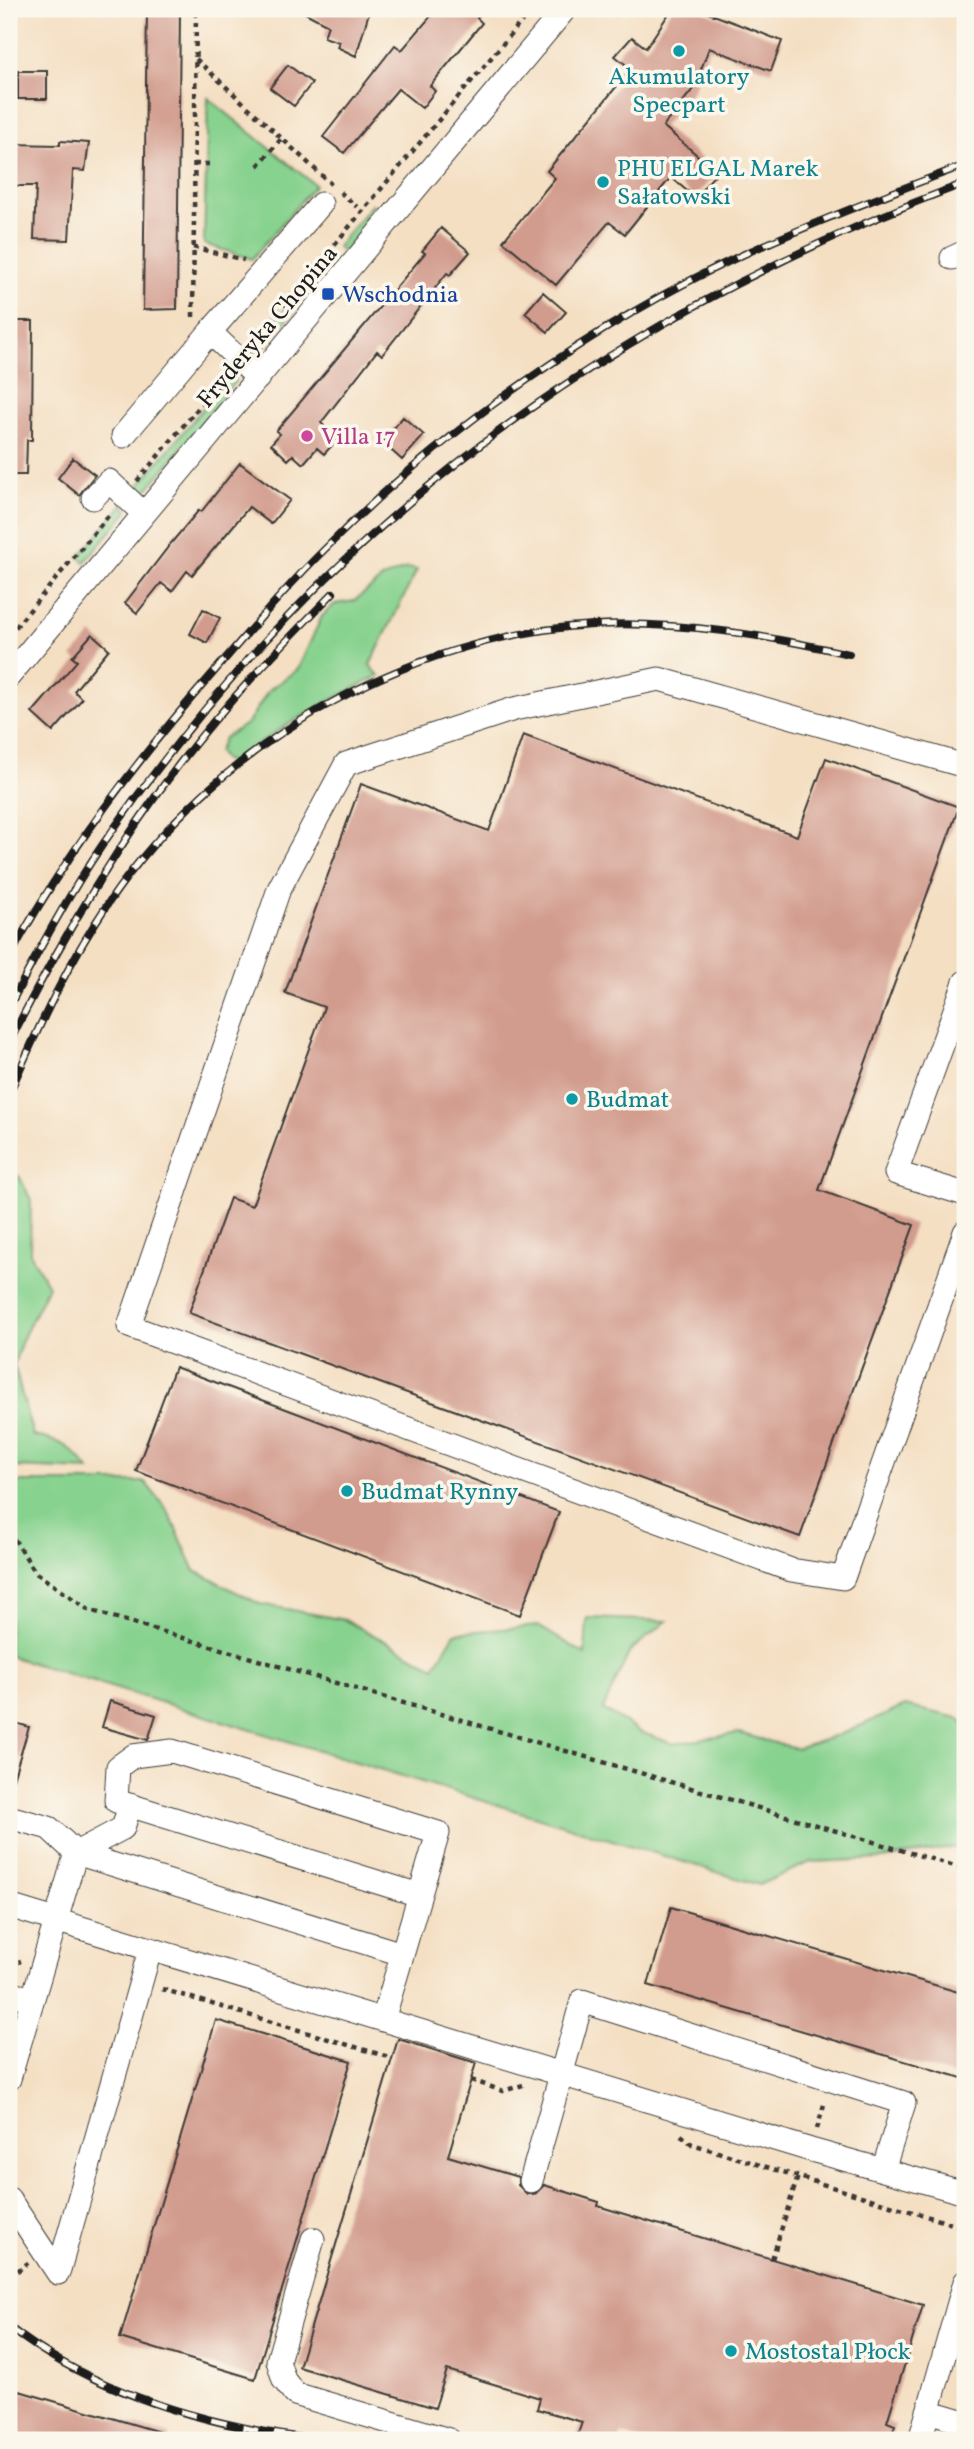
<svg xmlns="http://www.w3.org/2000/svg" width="974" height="2449" font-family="Vollkorn,serif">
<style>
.green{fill:#87d28e;stroke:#527755;stroke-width:2}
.building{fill:#d19b8d}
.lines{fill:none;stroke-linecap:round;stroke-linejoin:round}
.minor-casing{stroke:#3c3935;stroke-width:25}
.path{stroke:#3c3935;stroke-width:4.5;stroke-dasharray:5 5;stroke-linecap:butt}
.minor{stroke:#fff;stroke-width:23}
.rail-casing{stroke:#1c1c1c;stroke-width:8}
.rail{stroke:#fbf7ec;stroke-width:5;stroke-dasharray:16;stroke-linecap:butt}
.culture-dot{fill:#0f9aa8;stroke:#fbf7ec;stroke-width:2.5}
.transit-dot{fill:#1a4fb4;stroke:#fbf7ec;stroke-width:2.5}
.hotel-dot{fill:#d1479c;stroke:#fbf7ec;stroke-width:2.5}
.labels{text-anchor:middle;stroke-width:7;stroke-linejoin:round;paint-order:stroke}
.culture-label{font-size:24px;fill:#0d838f;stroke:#fbf7ec;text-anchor:start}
.transit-label{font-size:24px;fill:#164399;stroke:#fbf7ec;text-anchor:start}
.street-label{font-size:24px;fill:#1c1c1c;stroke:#fbf7ec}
.hotel-label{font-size:24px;fill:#b23c85;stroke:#fbf7ec;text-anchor:start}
</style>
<rect width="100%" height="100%" fill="#fbf7ec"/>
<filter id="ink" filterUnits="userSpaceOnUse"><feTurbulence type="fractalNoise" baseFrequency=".0143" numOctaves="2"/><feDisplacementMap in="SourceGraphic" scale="14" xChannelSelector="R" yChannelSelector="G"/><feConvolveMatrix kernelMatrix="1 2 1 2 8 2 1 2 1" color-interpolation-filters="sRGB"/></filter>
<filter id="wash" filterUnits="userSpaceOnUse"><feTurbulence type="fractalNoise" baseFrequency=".00686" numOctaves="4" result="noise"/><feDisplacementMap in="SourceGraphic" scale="28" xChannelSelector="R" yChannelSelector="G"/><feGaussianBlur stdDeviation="1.57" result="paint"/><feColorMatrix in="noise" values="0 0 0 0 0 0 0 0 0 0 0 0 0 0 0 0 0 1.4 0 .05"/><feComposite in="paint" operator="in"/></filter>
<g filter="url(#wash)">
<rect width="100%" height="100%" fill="#f4dfc3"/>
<path class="green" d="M208 98 315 185 252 259 204 244Z
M372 204 376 210 375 214 343 252 337 247Z
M289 305 295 310 262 350 249 353Z
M234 371 235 382 142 496 133 492Z
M124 503 128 511 85 562 79 557Z
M407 568 417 570 370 665 379 676C328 701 278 727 233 763L224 760 218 752 224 738 248 723 269 690 298 669 322 616 335 604 354 601 383 578Z
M19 1176 31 1200 30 1253 48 1286 22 1340 14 1365 33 1436C62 1441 71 1446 89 1470L14 1467V1482H145L168 1511 195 1571 260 1604 345 1620 434 1667 455 1633 538 1626 585 1654 587 1618 667 1621 630 1651 603 1709 640 1732 674 1744 739 1733 796 1749 839 1735 905 1706 958 1718 965 1723V1846L883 1859 810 1862 759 1885 9 1656V1177Z"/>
<g id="blocks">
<path class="building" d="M147 9H180L177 309 143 310Z
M298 9H370L356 56 337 47 339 42 324 37 328 25Z
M437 9H484L477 18 482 23 430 86 435 91 422 108 398 89 344 153 323 137 395 45 402 50Z
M672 9H698L782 41 771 71 709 48 694 88 663 126 717 172 695 198 671 177 625 234 609 222 556 285 503 241 555 178 547 171 631 69 615 56 632 37 646 48Z
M288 65 312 83 294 106 270 88Z
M18 71H47V99H18Z
M60 141 89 143 85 171 73 170 69 240 34 239 36 186H9V144L60 145Z
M441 228 470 252 450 275 447 273 382 355 377 351 321 423 338 439 324 454 317 448 303 464 293 455 288 460 271 444 280 434 276 431 425 253 422 251Z
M543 292 566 312 548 332 525 313Z
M9 321H33L32 440H27L26 475H9Z
M403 417 424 435 402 460 382 442Z
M73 458 95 475 79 495 58 478Z
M240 463 290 500 271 524 249 507 192 575 187 571 172 591 161 583 137 613 125 603 172 542 199 510 201 512Z
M203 609 220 618 207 643 190 634Z
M92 634 109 649 74 691 82 699 53 732 32 713 77 661 72 657Z
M523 735 797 836 826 758 959 807 819 1190 914 1225 800 1537 189 1313 230 1198 252 1206 324 1007 285 993 361 784 489 831Z
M175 1367 559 1512 520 1615 136 1471Z
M110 1701 156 1715 148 1740 102 1727Z
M9 1721 29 1727 13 1779 9 1778Z
M671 1907 965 1994V2079L648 1985Z
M216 2020 351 2061 255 2379 120 2338Z
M398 2039 476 2063 448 2156 518 2177V2185L527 2194H535L544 2185 599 2202 598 2206 923 2305 887 2422 895 2425 890 2440H641L621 2434 619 2440H576L582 2422 537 2409 540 2398 447 2370 435 2408 299 2367Z
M9 2388 170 2435 169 2440H9Z"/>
</g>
</g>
<g filter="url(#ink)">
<use href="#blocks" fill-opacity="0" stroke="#3c3935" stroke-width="2"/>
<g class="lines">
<g class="minor-casing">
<path id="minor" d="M952 258 965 252
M258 378 210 332 321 204
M123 436 210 332
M93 498 109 481 144 514
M9 676 565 9
M965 766 659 679 514 709 346 764 279 889 129 1326 791 1570 843 1578 965 1232
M965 982 896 1173 965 1194
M9 1817 49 1828 76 1853 123 1828 130 1805
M9 1906 811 2150 965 2193
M9 1993 32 1999
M383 2020 438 1833 172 1751 133 1756 118 1767 116 1801 419 1895
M9 2079 76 1853 402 1954
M531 2181 582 2001 904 2103 883 2170
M9 2199 58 2273
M313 2239 278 2361 284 2380 295 2394 449 2440
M58 2273 150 1950
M928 2411 965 2422
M920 2440 965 2282"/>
</g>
<path class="path" d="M196 59 331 184
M194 164H209
M258 166 281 139
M340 192 357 207
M193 247 244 260
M193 317 196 9
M251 344 532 9
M137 481 226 375
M9 635 109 515
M9 1531 36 1573 89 1610 965 1869
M9 1965 21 1961
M162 1989 392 2058
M471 2080 503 2091 523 2085
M817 2129 825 2101
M681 2135 692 2144 965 2228
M772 2259 799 2173
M9 2277 28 2263"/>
<use href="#minor" class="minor"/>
<g class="rail-casing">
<path id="rail" d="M9 958C65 854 136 761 213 673 251 629 288 585 329 545 441 432 596 323 740 256 814 222 890 193 965 165
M9 1007C38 952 68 895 103 844 322 526 604 318 965 183
M9 1043C58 945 114 850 180 763 226 703 280 647 333 593
M9 1094C38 1028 68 962 109 902 215 746 404 636 593 625 680 621 764 635 849 654
M9 2327C95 2394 211 2426 317 2440"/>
</g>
<use href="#rail" class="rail"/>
</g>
</g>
<g class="culture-dot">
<circle cx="679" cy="51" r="7"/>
<circle cx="603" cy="182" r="7"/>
<circle cx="572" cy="1099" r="7"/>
<circle cx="347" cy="1491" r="7"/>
<circle cx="731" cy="2351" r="7"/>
</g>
<rect class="transit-dot" x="321" y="287" width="14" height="14" rx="3.5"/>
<circle class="hotel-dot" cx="307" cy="436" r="7"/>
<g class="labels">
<g class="culture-label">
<text x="679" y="84" text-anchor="middle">Akumulatory<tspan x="679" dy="28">Specpart</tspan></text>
<text x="617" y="176">PHU ELGAL Marek<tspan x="617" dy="28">Sałatowski</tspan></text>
<text x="586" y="1107">Budmat</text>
<text x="361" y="1499">Budmat Rynny</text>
<text x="745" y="2359">Mostostal Płock</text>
</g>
<g class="transit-label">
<text x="342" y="302">Wschodnia</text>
</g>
<g class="street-label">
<text transform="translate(267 326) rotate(-50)" y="8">Fryderyka Chopina</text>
</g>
<g class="hotel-label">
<text x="321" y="444">Villa 17</text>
</g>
</g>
<rect width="974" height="2449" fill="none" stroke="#fbf7ec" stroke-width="35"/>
</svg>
